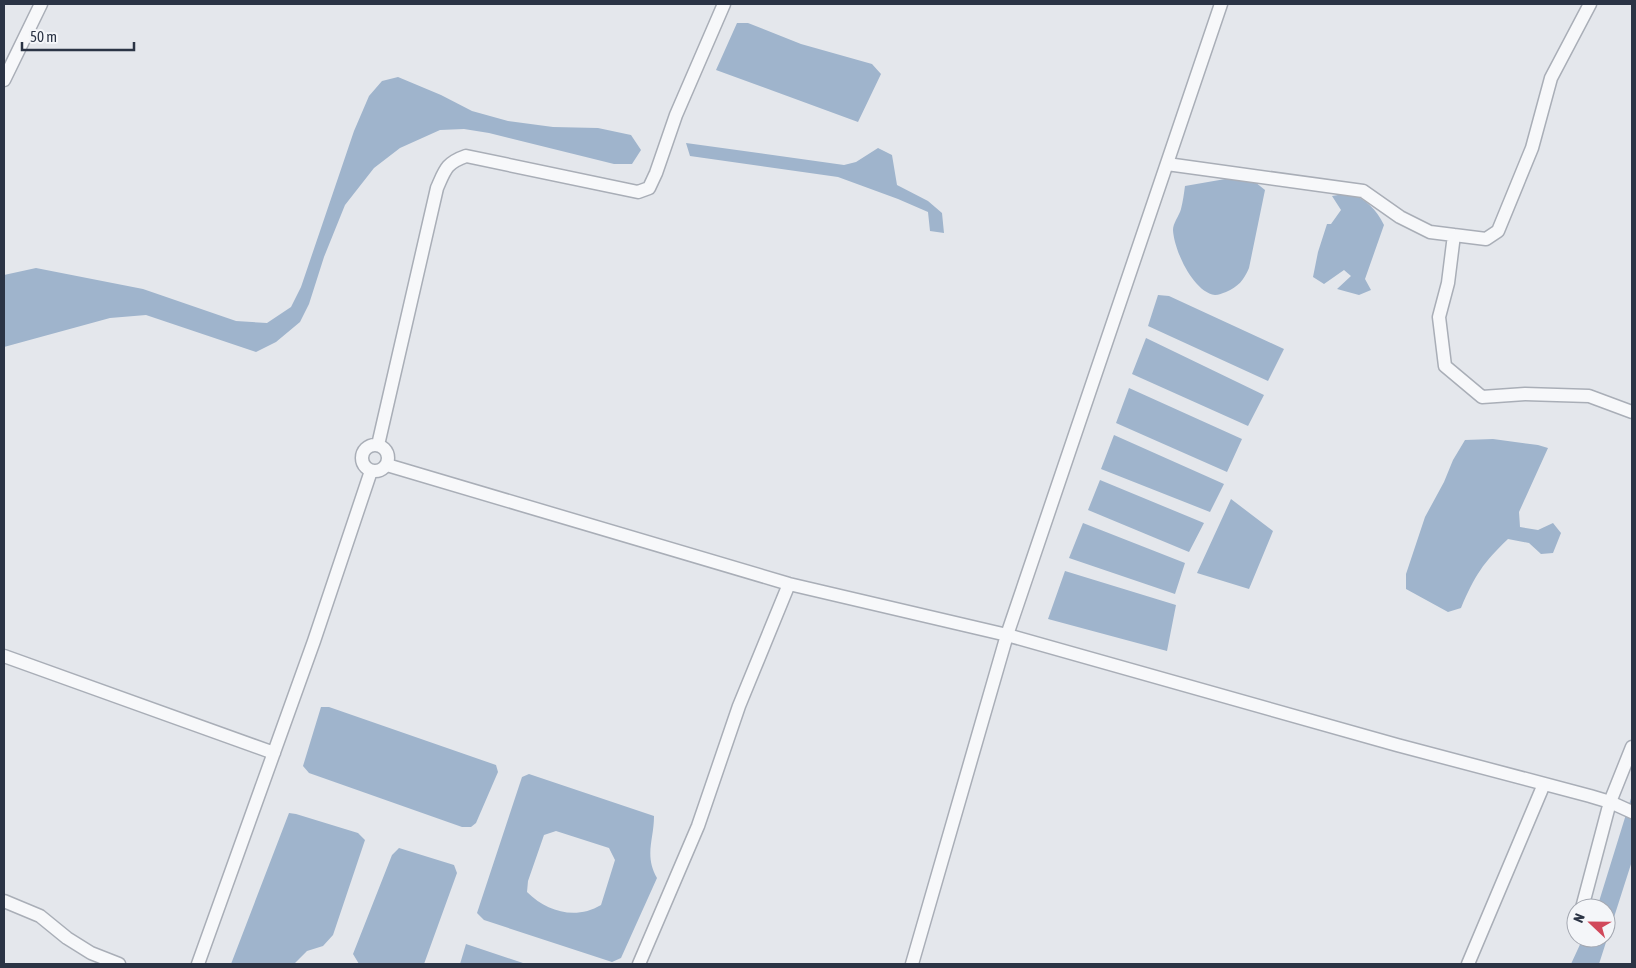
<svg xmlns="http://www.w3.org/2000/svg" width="1636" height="968" font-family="'Asap Condensed',sans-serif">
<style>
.water{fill:#9fb4cc;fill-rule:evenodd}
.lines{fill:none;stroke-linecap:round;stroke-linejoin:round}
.street-casing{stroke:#a9aeb7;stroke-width:15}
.street{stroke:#f7f8fa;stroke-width:12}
</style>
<rect width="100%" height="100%" fill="#e4e7ec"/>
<path class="water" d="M737 23H748L801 44 872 64 881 74 858 122 716 70Z
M398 77 441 95 472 111 508 121 553 127 598 128 631 135 641 150 632 164H614L489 133 464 129 440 130 400 148 374 168 345 205 324 257 309 304 300 322 276 342 256 352 146 315 110 318 4 347V275L36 268 143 289 236 321 267 323 291 307 301 287 354 131 369 96 382 81Z
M686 143 844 165 856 162 878 148 892 155 897 185 928 201 942 213 944 233 930 231 928 212 898 199 838 177 690 156Z
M1231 178 1255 182 1265 190 1249 268C1244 280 1238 287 1226 292 1222 293 1219 295 1215 295 1193 292 1174 250 1173 230 1173 223 1179 216 1181 209 1183 201 1184 193 1185 186Z
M1350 193C1367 200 1376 209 1384 225L1365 279 1371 290 1359 295 1337 289 1351 276 1344 270 1324 284 1313 277 1318 252 1327 224H1331L1341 210 1332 196Z
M1158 295 1169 296 1284 349 1268 381 1148 326Z
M1146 338 1264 395 1248 426 1132 374Z
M1129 388 1242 439 1227 472 1116 423Z
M1114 435 1224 484 1210 512 1101 469Z
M1493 439 1538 445 1548 448 1519 512 1520 527 1538 530 1553 523 1561 533 1553 553 1541 554 1529 543 1508 539C1483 563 1475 575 1461 608L1448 612 1406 589V574L1425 517 1444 482 1453 460 1465 440Z
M1100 480 1204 523 1189 552 1088 510Z
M1231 499 1273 531 1249 589 1197 573Z
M1083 523 1185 563 1175 594 1069 558Z
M1065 571 1176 605 1167 651 1048 619Z
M321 707H329L496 765 498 772 476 823 471 827H462L309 773 303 766Z
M529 774 654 816C654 840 644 855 657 878L621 958 612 962 484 920 477 913 522 777ZM556 831 609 848 615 860 601 905C576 920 547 912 527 892L528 881 544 835Z
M1632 795V861L1599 964H1571L1583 938H1606V908H1597Z
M289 813 296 814 358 833 365 840 333 935 323 946 307 951 294 964H231Z
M399 848 454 865 457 873 424 964H359L353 954 392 855Z
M466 944 526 964H460Z"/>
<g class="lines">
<g class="street-casing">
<path id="street" d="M4 80 41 4
M1167 164 1363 191 1400 217 1430 232 1486 239 1498 231 1532 148 1551 78 1590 4
M1454 235 1448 283 1439 317 1445 366 1482 397 1525 394 1589 396 1632 412
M362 458a13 13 0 1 1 26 0a13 13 0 1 1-26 0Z
M378 445 437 188C445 170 446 163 466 156L638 192 649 188 656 173 676 115 724 4
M387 465 789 584 1007 635 1397 745 1590 796 1610 802 1632 812
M4 656 274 753
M4 901 40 916 67 938 91 953 119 964
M1582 908 1610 802 1632 747
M198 964 314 641 371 471
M639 964 698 826 739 706 789 584
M912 964 1007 635 1221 4
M1468 964 1544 784"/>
</g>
<use href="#street" class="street"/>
</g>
<rect width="1636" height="968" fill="none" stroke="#2b3445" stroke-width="10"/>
<g transform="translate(1591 923) rotate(292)"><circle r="24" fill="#f4f6f9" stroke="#a4a8b1"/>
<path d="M0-4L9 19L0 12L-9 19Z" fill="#d1495b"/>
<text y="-8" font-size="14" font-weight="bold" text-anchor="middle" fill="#2b3445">N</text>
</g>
<path d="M22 42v8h112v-8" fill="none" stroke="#2b3445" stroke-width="2.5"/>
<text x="30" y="42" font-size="15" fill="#2b3445" stroke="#f4f6f9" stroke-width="4" paint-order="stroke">50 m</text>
</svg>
